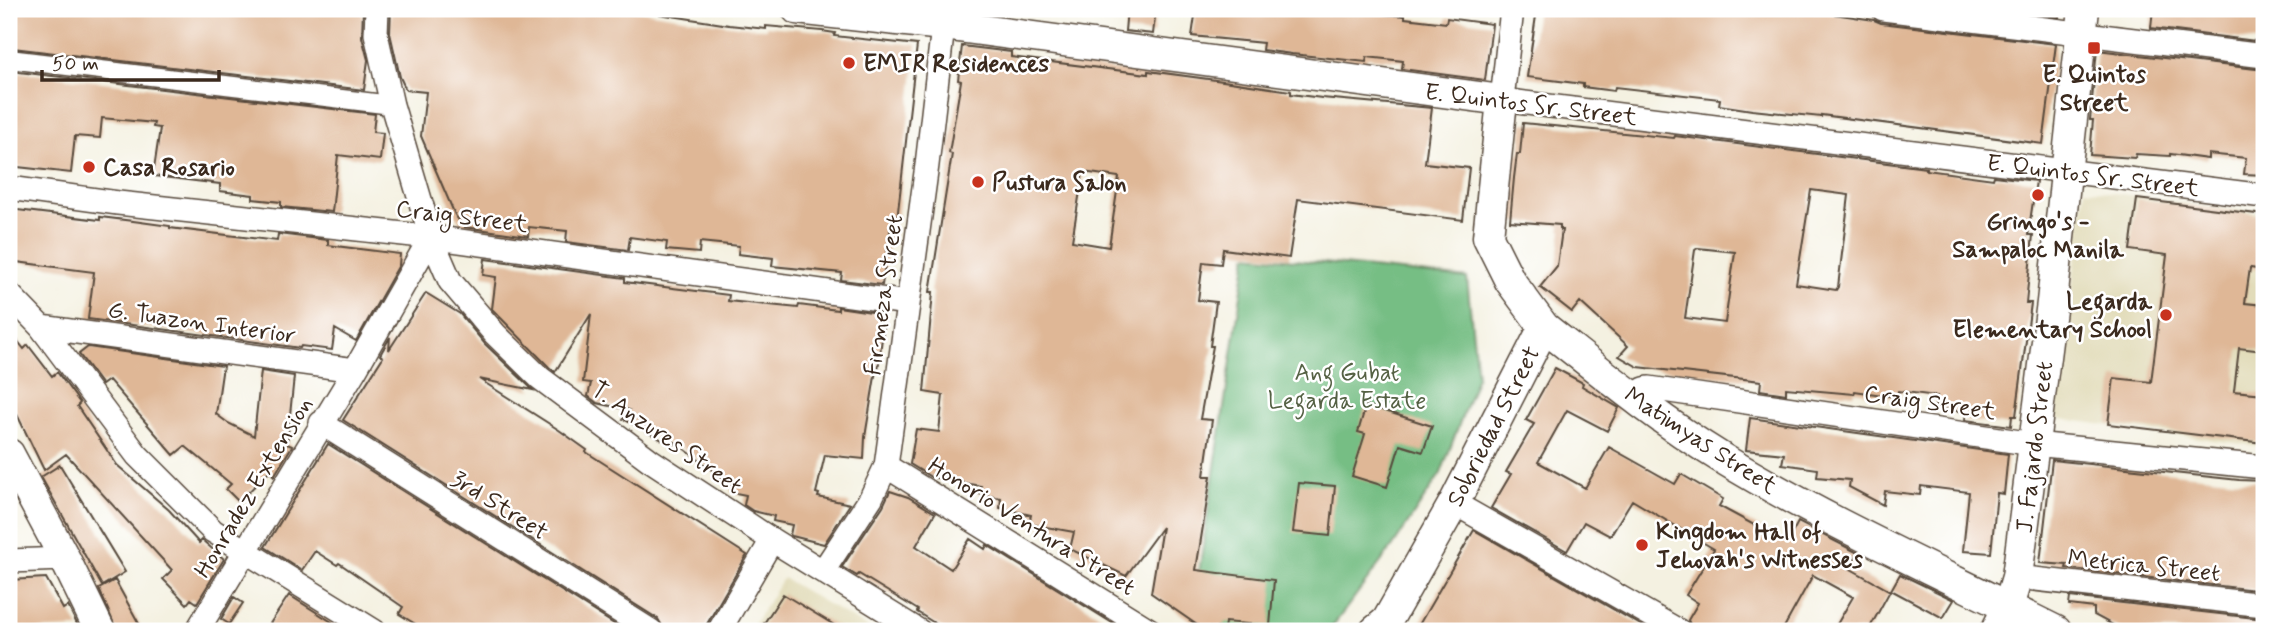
<svg xmlns="http://www.w3.org/2000/svg" width="2273" height="640" font-family="Mynerve,sans-serif">
<style>
.built{fill:#e2dcba}
.forest{fill:#76be84;stroke:#587451;stroke-width:2}
.building{fill:#dfb796;fill-rule:evenodd}
.lines{fill:none;stroke-linecap:round;stroke-linejoin:round}
.pedestrian-casing{stroke:#57483b;stroke-width:21}
.minor-casing{stroke:#57483b;stroke-width:26}
.tertiary-casing{stroke:#57483b;stroke-width:33}
.pedestrian{stroke:#fff;stroke-width:18}
.minor{stroke:#fff;stroke-width:23}
.tertiary{stroke:#fff;stroke-width:30}
.poi-dot{fill:#c8321e;stroke:#fff;stroke-width:2.5}
.labels{text-anchor:middle;stroke-width:5;stroke-linejoin:round;paint-order:stroke}
.poi-label{font-size:24px;font-weight:bold;fill:#3b2a1e;stroke:#fff;text-anchor:start}
.street-label{font-size:24px;fill:#3b2a1e;stroke:#fff}
.park-label{font-size:24px;fill:#556144;stroke:#fff}
</style>
<rect width="100%" height="100%" fill="#fff"/>
<filter id="ink" filterUnits="userSpaceOnUse"><feTurbulence type="fractalNoise" baseFrequency=".0143" numOctaves="2"/><feDisplacementMap in="SourceGraphic" scale="14" xChannelSelector="R" yChannelSelector="G"/><feConvolveMatrix kernelMatrix="1 2 1 2 8 2 1 2 1" color-interpolation-filters="sRGB"/></filter>
<filter id="wash" filterUnits="userSpaceOnUse"><feTurbulence type="fractalNoise" baseFrequency=".00686" numOctaves="4" result="noise"/><feDisplacementMap in="SourceGraphic" scale="28" xChannelSelector="R" yChannelSelector="G"/><feGaussianBlur stdDeviation="1.57" result="paint"/><feColorMatrix in="noise" values="0 0 0 0 0 0 0 0 0 0 0 0 0 0 0 0 0 1.4 0 .05"/><feComposite in="paint" operator="in"/></filter>
<g filter="url(#wash)">
<rect width="100%" height="100%" fill="#f4f1e1"/>
<path class="built" d="M2085 189 2264 213V447L2055 418Z
M783 578 873 631H750Z"/>
<path class="forest" d="M1247 255 1467 278 1477 376 1441 473 1393 546 1329 631H1202L1191 625Z"/>
<g id="blocks">
<path class="building" d="M9 9H363L362 37 368 60 364 90 13 48V43H9Z
M391 9H627L729 25 766 29V26L822 31 835 33 834 36 917 45 897 220 892 219 882 285 841 280 842 273 772 266 773 258 738 254 739 246 700 242 699 253 666 250 667 242 630 237 628 250 566 242 567 231 529 227 528 236 464 227 455 215 421 136 426 92 406 90 400 77 390 33Z
M1127 9H1156L1153 34 1125 31Z
M1196 9 1230 12V9H1373L1372 13 1405 16V18L1446 23 1447 18 1492 24 1485 80 1402 69 1403 61 1367 57 1366 62 1292 54 1262 50 1263 43 1192 36Z
M1537 9H1800L1874 20 1881 23 2056 44 2043 144 1821 115V117L1752 110 1719 105 1720 99 1615 87 1614 91 1583 87V84L1527 77Z
M1995 9H2059V17Z
M2153 9H2264V42L2151 28Z
M962 46 1011 52V57L1148 74V71L1223 81 1291 91V94L1322 98 1432 108 1425 163 1469 168 1463 220 1298 199 1289 258 1223 249 1221 264 1203 262 1198 300 1216 302 1210 346H1213L1200 419 1212 420 1204 476H1211L1196 570 1274 580 1270 626 1225 622 1224 629 1200 627 1151 593 1162 527 1126 576 1070 549 1074 532 1029 524 1031 515 1000 508 1001 498 979 494 981 486 931 477 910 464 916 429 939 432 943 395 924 392 933 292H930L952 154 949 153 961 81 958 80ZM1083 172 1119 177 1109 247 1072 241Z
M2097 50 2264 70V175L2244 174 2246 158 2208 154V159L2170 154V156L2136 154 2135 158 2090 155 2093 120H2090Z
M10 71 375 114 373 132 383 133 380 160 338 155 332 212 281 207V202L253 199V195L220 191V184L153 176 160 128 153 127 154 123 102 118 100 138 75 136 71 173 9 166Z
M1523 123 1674 138 1675 136 1926 168V170L1993 179 1994 176 2036 181 2028 235H2033L2026 303H2031L2016 416H2012L2011 426 1965 420 1966 412 1935 408 1937 396 1898 391 1897 397 1855 391 1854 394 1786 388V394L1760 390 1761 381 1638 367 1619 356 1628 346 1580 302 1572 312 1540 287 1557 266 1562 230H1560V225L1510 221 1514 178 1517 154H1520ZM1811 190 1849 195 1838 287 1836 290 1796 284ZM1698 248 1735 252 1725 323 1685 318 1695 250Z
M2137 199 2264 215V270L2250 268 2245 303 2264 305V351L2239 348 2234 391 2264 394V443L2108 424 2114 378 2151 382 2167 255 2130 250Z
M9 209 100 220V217L133 221 170 226V228L277 241 278 234 328 240V245L400 254 399 265 356 341 335 329 332 350 301 346 300 348 88 319 94 272 9 261Z
M485 259 625 278V282L729 295 728 301 798 308 799 305 838 310V307L885 314 878 370H876L865 437 864 459 825 455 816 493 819 494 818 497 850 504 824 544 792 536 790 535 792 525 773 521 774 516 753 511 744 505 746 495 731 492 732 485 675 442 673 446 623 419 629 410 597 403 588 396 591 383 583 382 591 314 555 372 549 367 492 309 496 277 483 275Z
M426 293 460 314 485 344 533 390 479 379 559 430 587 450 586 452 747 555 707 624 705 631H665L658 619 343 420 383 357 380 355 390 337 389 350Z
M9 330 24 349 28 345 52 376 57 372 80 403 77 406 117 465 169 510 199 543 202 540 224 559 197 603 191 599 187 604 163 579 172 570 66 454 44 470 9 398Z
M88 347 223 366 216 414 228 423 254 436 261 371 294 376 287 444 292 446 274 476 269 471 239 502 226 489 231 484 185 446 174 455 109 380 102 385 79 354Z
M1555 368 1583 383 1582 386 1619 408 1607 431 1567 410 1538 462 1585 488 1609 447 1675 484 1681 474 1723 499 1719 506 1787 543 1798 522 1858 553 1849 568 1890 591 1868 631H1833L1853 597 1813 575 1782 631H1693L1688 620 1698 603 1686 595 1714 549 1632 500 1610 536 1584 522 1567 551 1491 508 1511 474 1506 472 1534 424 1526 420Z
M1366 405 1432 426 1423 452 1400 445 1387 487 1352 476 1365 434 1358 432Z
M1750 418 2008 454 2004 494 1997 493 1991 553 1963 551 1969 492 1921 486 1920 495 1885 491 1883 505 1849 487 1850 480 1817 477 1818 469 1782 464 1784 454 1746 450Z
M328 444 625 631H427L399 614 403 607 339 563 337 565 315 551 302 570 265 547Z
M2052 460 2239 480 2264 481V591L2073 569 2066 568 2067 565 2040 563Z
M60 465 125 572 102 586 41 477Z
M1299 483 1335 486 1330 536 1293 532Z
M890 491 908 497 935 513 916 546 951 569 970 539 985 549 987 545 1125 631H947L917 612 918 610 859 574 857 576 842 567 883 506Z
M1474 530 1651 631H1435L1420 623Z
M1900 574 1954 600 1943 618 1891 590Z
M46 578 63 609 68 606 79 628 9 631V580Z
M115 580 143 631H117L99 589Z
M783 594 844 631H759Z
M289 595 346 631H265Z
M234 597 243 603 229 624 221 619Z
M2070 597 2264 619 2262 631H2124L2094 615V608L2069 605Z"/>
</g>
</g>
<g filter="url(#ink)">
<use href="#blocks" fill-opacity="0" stroke="#57483b" stroke-width="2"/>
<g class="lines">
<g class="pedestrian-casing">
<path id="pedestrian" d="M9 59 392 105"/>
</g>
<g class="minor-casing">
<path id="minor" d="M377 9 376 34 392 105 431 237 450 281 495 334 540 378 650 460 772 540 919 631
M1512 9 1502 100 2264 196
M1883 9 2264 56
M9 188 118 203 431 237 908 303
M9 294 41 327 137 455 213 531 374 631
M41 327 355 370
M1635 398 1644 389 1649 388 2034 444 2264 467
M321 423 651 631
M886 466 1151 631
M1454 503 1679 631
M9 561 65 559
M823 571 871 498 886 466 927 165 945 9
M2017 577 2264 605
M197 631 355 370 431 237
M719 631 772 540"/>
</g>
<g class="tertiary-casing">
<path id="tertiary" d="M797 9 943 25 1502 100 1488 237 1510 281 1544 327 1454 503 1387 621 1375 631
M1544 327C1601 372 1658 419 1720 457 1828 523 1943 574 2056 631
M9 454 65 559 100 631
M1996 631 2008 607 2017 577 2052 302 2084 9"/>
</g>
<use href="#pedestrian" class="pedestrian"/>
<use href="#minor" class="minor"/>
<use href="#tertiary" class="tertiary"/>
</g>
</g>
<g class="poi-dot">
<rect x="2087" y="41" width="14" height="14" rx="3.5"/>
<circle cx="849" cy="63" r="7"/>
<circle cx="89" cy="167" r="7"/>
<circle cx="978" cy="182" r="7"/>
<circle cx="2038" cy="195" r="7"/>
<circle cx="2166" cy="315" r="7"/>
<circle cx="1642" cy="545" r="7"/>
</g>
<g class="labels">
<g class="poi-label">
<text x="863" y="71">EMIR Residences</text>
<text x="2094" y="82" text-anchor="middle">E. Quintos<tspan x="2094" dy="28">Street</tspan></text>
<text x="103" y="175">Casa Rosario</text>
<text x="992" y="190">Pustura Salon</text>
<text x="2038" y="229" text-anchor="middle">Gringo's -<tspan x="2038" dy="28">Sampaloc Manila</tspan></text>
<text x="2152" y="309" text-anchor="end">Legarda<tspan x="2152" dy="28">Elementary School</tspan></text>
<text x="1656" y="539">Kingdom Hall of<tspan x="1656" dy="28">Jehovah's Witnesses</tspan></text>
</g>
<g class="street-label">
<text transform="translate(1531 104) rotate(7)" y="8">E. Quintos Sr. Street</text>
<text transform="translate(2093 175) rotate(7)" y="8">E. Quintos Sr. Street</text>
<text transform="translate(462 216) rotate(7)" y="8">Craig Street</text>
<text transform="translate(883 295) rotate(-82)" y="8">Firmeza Street</text>
<text transform="translate(202 322) rotate(8)" y="8">G. Tuazon Interior</text>
<text transform="translate(1930 402) rotate(8)" y="8">Craig Street</text>
<text transform="translate(1493 426) rotate(-63)" y="8">Sobriedad Street</text>
<text transform="translate(667 437) rotate(35)" y="8">T. Anzures Street</text>
<text transform="translate(1701 440) rotate(33)" y="8">Matimyas Street</text>
<text transform="translate(2034 447) rotate(-83)" y="8">J. Fajardo Street</text>
<text transform="translate(253 487) rotate(-59)" y="8">Honradez Extension</text>
<text transform="translate(500 505) rotate(32)" y="8">3rd Street</text>
<text transform="translate(1032 526) rotate(32)" y="8">Honorio Ventura Street</text>
<text transform="translate(2144 565) rotate(6)" y="8">Metrica Street</text>
</g>
<g class="park-label">
<text x="1347" y="380">Ang Gubat<tspan x="1347" dy="28">Legarda Estate</tspan></text>
</g>
</g>
<rect width="2273" height="640" fill="none" stroke="#fff" stroke-width="35"/>
<path d="M42 70v10h177v-10" fill="none" stroke="#3b2a1e" stroke-width="3.5"/>
<text x="52" y="70" font-size="21" fill="#3b2a1e" stroke="#ffffff" stroke-width="5" paint-order="stroke">50 m</text>
</svg>
